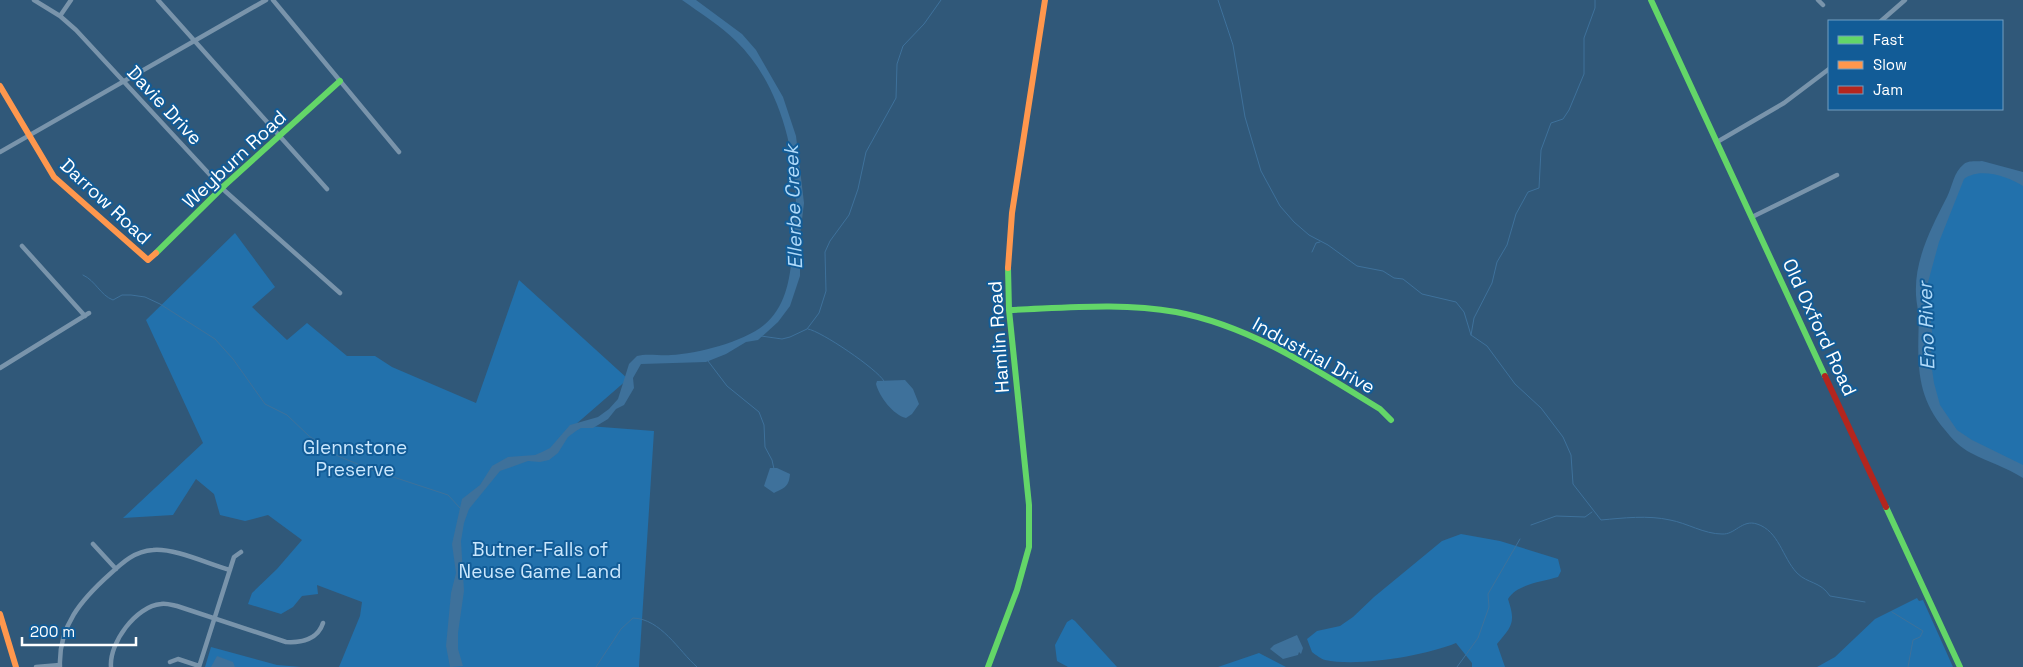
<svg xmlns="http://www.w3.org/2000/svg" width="2023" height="667" font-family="'Space Grotesk',sans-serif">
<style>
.green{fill:#2271ac}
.water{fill:#3e719b}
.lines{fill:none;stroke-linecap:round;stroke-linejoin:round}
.stream{stroke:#3e719b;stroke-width:1}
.street{stroke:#7994ab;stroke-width:4.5}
.fast{stroke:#63d668;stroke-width:6}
.slow{stroke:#ff974d;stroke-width:6}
.jam{stroke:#b3261e;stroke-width:6}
.labels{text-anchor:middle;stroke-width:4;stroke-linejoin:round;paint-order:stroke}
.street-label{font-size:19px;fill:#fff;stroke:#125c97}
.park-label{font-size:19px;fill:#cae7fd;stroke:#125c97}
.water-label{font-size:20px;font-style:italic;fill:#afdafa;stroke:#125c97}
</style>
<rect width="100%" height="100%" fill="#305879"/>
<path class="green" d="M1971 167 2023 178V470L1952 433 1927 382 1925 263 1958 180Z
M235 233 275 287 252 307 287 340 307 323 347 356H375L392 367 476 403 519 280 628 379 575 425 654 431 639 667H339L360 616 362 602 317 585 318 594 302 596 293 607 281 614 248 604 252 593 277 569 302 540 268 515 245 521 220 515 214 494 196 479 173 515 123 518 203 443 146 320Z
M1461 534 1500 541 1558 559 1561 571 1558 577C1541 582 1517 584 1508 599 1516 623 1512 626 1497 644L1505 667H1472V663L1456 643C1424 656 1358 667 1325 660 1321 659 1316 655 1312 652L1307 639 1317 631 1340 626 1353 617 1374 597 1442 541Z
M1917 598 1919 601 1923 600 1953 667H1817L1835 657 1875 619Z
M1072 619 1075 621 1117 667H1068L1057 661 1055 645 1067 622Z
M211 647 277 665 301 667H205Z
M1259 653 1286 667H1218Z"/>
<path class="water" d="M682 0H696L742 34 756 50 783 97 796 136 804 203 800 236V276L790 306 778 322 758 340 746 342 726 354 706 362 641 364 633 378 634 388 624 405 616 409 608 419 593 428H581L576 431 568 437 558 453 549 460 540 462 528 461 500 471 469 509 464 523 461 541 464 591 458 633V649L463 666 450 667 446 646 451 593 456 573 452 544 462 499 480 485 492 466 508 457 535 455 542 452 550 448 570 425 598 417 609 409 618 399 629 364 637 356C647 353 660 356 671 355 697 354 743 342 764 325 790 304 792 265 793 234 793 224 796 214 796 204 795 146 778 82 736 41 720 25 700 13 682 0Z
M1982 161 2023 172V186C2007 176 1980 167 1964 179L1939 242 1927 286 1932 330 1931 362 1934 383 1940 405 1957 430 1972 440 2023 465V478C2006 467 1988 462 1971 453 1961 448 1952 439 1945 430 1914 394 1918 359 1919 314 1908 272 1928 234 1947 197 1953 185 1953 173 1964 164 1969 160 1977 162 1982 161Z
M905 380 913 389 919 404 912 414 906 418C893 415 879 396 876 384L877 381Z
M770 468H777L790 474C789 487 784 488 774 493L764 486Z
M1297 635 1303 648 1301 654 1299 652 1298 655 1283 659 1270 649 1274 645Z
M217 656 233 662 235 667H211Z"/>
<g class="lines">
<path class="stream" d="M1218 0 1233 45 1245 117 1261 171 1280 206 1294 222 1309 235 1328 245 1357 266 1383 271 1394 278 1403 279 1422 294 1456 302 1464 312 1471 335 1487 346 1515 384 1541 408 1563 437 1571 455 1573 484 1601 520C1623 518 1648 515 1670 520 1687 523 1704 534 1722 534 1735 535 1742 519 1757 524 1779 531 1782 557 1797 573 1808 584 1820 581 1830 596L1865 602
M1312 252 1316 243 1320 242
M83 275C96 281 100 295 113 300L122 295H131L145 297 160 304 215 339 233 359 265 404 287 415 309 436 338 456 372 470 448 495 460 508
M808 329C821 331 877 369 884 381
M1471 335 1474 318 1492 283 1497 262 1507 245 1516 214 1528 192 1539 188 1541 150 1551 123 1563 119 1569 110 1584 74V38L1595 8V0
M761 336 782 339 790 337 807 329 819 313 826 291 825 252 830 241 849 215 858 189 866 152 896 98 897 64 903 46 924 24 941 0
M708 361 727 386 759 412 764 425 765 447 772 460 774 469
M1531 525 1556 516 1585 517 1592 512
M1892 612 1923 631 1920 637 1913 640 1908 667
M596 667 621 629 633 618C661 619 678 650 697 667
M1457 667 1478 638 1489 607 1488 594 1520 539"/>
<path class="street" d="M34 0 60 16 76 30 225 191 340 293
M158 0 327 189
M273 0 399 152
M1818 0 1823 5
M60 16 71 0
M1881 21 1905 0
M1717 142 1784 103 1829 69
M0 152 266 0
M1752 217 1837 175
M22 246 85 316
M0 368 89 313
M93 544 116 569
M170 662 178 659 199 666
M36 667 60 665
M60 667C58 626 82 599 110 574 123 562 135 551 153 550 175 548 208 564 230 570
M111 667C109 643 136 606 161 604 166 603 172 605 177 606L286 642C302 643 318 639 323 623
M199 667 234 557 241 552"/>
<path class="fast" d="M1651 0 1825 376
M156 253 225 185 340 81
M1009 310C1064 308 1121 302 1176 312 1251 326 1316 370 1380 409L1391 420
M1886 507 1960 667
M988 667 1017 590 1029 547V505L1009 310 1008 268"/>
<path class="slow" d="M0 86 54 177 148 260 156 253
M1008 268 1012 213 1045 0
M0 614 16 667"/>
<path class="jam" d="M1825 376 1886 507"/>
</g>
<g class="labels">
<g class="street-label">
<text transform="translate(165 105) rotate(47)" y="7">Davie Drive</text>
<text transform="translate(234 159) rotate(-43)" y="7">Weyburn Road</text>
<text transform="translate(106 201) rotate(43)" y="7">Darrow Road</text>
<text transform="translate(1820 327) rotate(65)" y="7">Old Oxford Road</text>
<text transform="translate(998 337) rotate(-94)" y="7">Hamlin Road</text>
<text transform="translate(1314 355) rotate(29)" y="7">Industrial Drive</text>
</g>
<g class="park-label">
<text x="355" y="454">Glennstone<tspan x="355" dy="22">Preserve</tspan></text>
<text x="540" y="556">Butner-Falls of<tspan x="540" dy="22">Neuse Game Land</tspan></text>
</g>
<g class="water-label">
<text transform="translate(793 207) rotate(-92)" y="7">Ellerbe Creek</text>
<text transform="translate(1926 326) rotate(-92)" y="7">Eno River</text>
</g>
</g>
<rect x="1828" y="20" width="175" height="90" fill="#125c97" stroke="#719dc1"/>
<rect x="1838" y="36" width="25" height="8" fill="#63d668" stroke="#719dc1"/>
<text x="1873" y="45" font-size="15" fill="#ffffff">Fast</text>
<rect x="1838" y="61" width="25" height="8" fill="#ff974d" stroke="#719dc1"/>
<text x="1873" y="70" font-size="15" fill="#ffffff">Slow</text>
<rect x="1838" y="86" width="25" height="8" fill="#b3261e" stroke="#719dc1"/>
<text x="1873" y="95" font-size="15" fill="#ffffff">Jam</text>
<path d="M22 637v8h114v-8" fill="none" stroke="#ffffff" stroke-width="2.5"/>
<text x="30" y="637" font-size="15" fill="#ffffff" stroke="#125c97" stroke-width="4" paint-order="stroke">200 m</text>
</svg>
